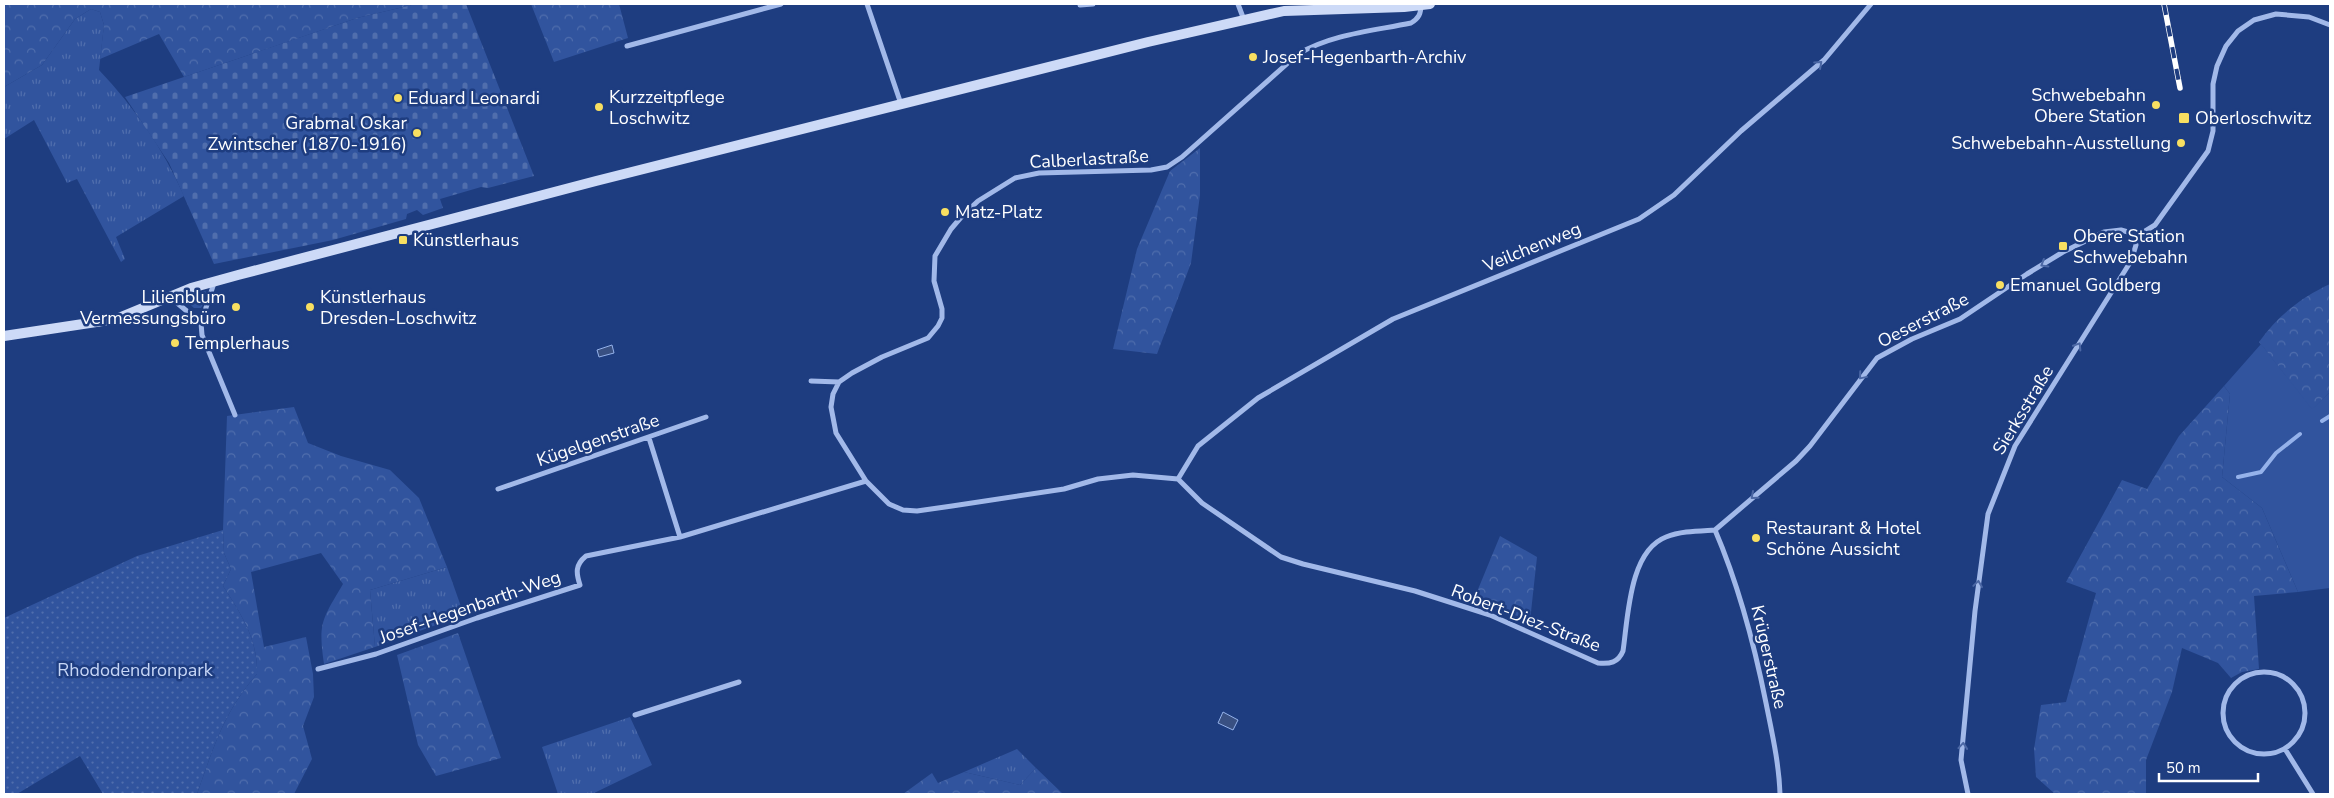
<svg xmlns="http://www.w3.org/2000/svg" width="2334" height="798" font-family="'Nunito Sans',sans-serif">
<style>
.grass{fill:url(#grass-tufts)}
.forest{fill:url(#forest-crowns)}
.cemetery{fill:url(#cemetery-stones)}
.park{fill:url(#park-dots)}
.garden{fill:#31549e}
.water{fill:#395082;stroke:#95b2ea}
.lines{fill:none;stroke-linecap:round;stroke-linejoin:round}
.stream{stroke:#95b2ea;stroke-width:4}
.street{stroke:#a2b9e9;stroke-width:5}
.secondary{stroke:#cddaf7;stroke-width:10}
.rail-casing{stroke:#fff;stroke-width:5.5}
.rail{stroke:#1e3d80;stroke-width:4;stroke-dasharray:11;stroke-linecap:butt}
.oneway{stroke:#4c68a5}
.poi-dot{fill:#f8df61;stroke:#1e3d80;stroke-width:2}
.labels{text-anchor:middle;stroke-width:5;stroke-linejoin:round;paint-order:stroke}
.poi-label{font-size:18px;fill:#fff;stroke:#1e3d80;text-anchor:start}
.street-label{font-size:18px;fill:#fff;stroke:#1e3d80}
.park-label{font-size:18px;fill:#c6d6f6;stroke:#1e3d80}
</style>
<defs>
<pattern id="grass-tufts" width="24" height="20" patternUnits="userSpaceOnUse" patternTransform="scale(1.25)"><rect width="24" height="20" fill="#31549e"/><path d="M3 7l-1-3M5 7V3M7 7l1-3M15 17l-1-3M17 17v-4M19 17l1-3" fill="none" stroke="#506ead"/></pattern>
<pattern id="forest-crowns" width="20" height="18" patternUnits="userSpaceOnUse" patternTransform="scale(1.25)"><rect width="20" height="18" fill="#31549e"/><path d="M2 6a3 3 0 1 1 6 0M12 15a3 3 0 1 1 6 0" fill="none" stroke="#506ead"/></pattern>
<pattern id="cemetery-stones" width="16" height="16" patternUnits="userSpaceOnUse" patternTransform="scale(1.25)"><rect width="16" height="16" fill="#31549e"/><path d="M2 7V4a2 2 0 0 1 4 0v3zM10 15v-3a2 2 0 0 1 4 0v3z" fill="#506ead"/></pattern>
<pattern id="park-dots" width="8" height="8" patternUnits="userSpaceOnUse" patternTransform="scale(1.25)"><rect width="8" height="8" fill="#31549e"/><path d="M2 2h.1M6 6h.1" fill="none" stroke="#506ead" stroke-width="1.8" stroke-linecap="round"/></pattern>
</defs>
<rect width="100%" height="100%" fill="#1e3d80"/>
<path class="grass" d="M91 9 100 12 104 25 99 70C134 107 163 148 184 196L116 237 125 259 121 262 77 179 67 183 34 120 4 139V87L42 65 75 19Z
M205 291 207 293 205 301 201 308H194L186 301 185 298Z
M447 567 464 615 375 647 370 590Z
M630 717 652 765 592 794H558L542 747Z
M1017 749 1036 768 1020 785 964 772Z"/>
<path class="forest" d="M4 4H416L357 18 184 77 159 34 100 59 104 25 100 12 91 9 75 19 42 65 4 87Z
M531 4H619L628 38 554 62Z
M1200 148V195L1191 263 1157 354 1113 349 1137 249 1170 171Z
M2330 284V392L2312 410 2259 342C2277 316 2302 297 2330 284Z
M2224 386 2230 394 2222 477 2262 508 2298 592 2254 596 2259 669 2242 672 2231 678 2218 663 2182 648 2172 692 2146 760V794H2055L2036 777 2034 749 2041 705 2066 702 2096 593 2066 582 2122 480 2147 489 2179 436Z
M294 407 308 443 341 456 390 470 419 498 447 567 370 590 375 647 324 664C318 622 322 620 343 584L321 553 251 572 264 647 306 637 313 674 314 697 303 726 312 759 294 794H197C213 749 224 711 257 674 258 639 241 614 223 586L231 569 224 553 223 530 227 416Z
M1500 536 1537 557 1530 621 1474 599Z
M458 633 501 758 436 776 418 745 397 655Z
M1036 768 1063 794H903L932 773 938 783 964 772 1020 785Z"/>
<path class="cemetery" d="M416 4H466L534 176 488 188 481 187 440 199 443 208 423 215 417 210 407 214 406 219 333 240 214 264 169 163 125 97 357 18Z"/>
<path class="park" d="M223 530 224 553 231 569 223 586C241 614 258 639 257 674 224 711 213 749 197 794H103L80 756 17 794H4V618L137 556Z"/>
<path class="garden" d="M2261 344 2312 409 2330 392V588L2298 592 2262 508 2222 477 2230 394 2224 386Z"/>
<path class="water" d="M612 345 614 353 599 357 597 350Z
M1223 712 1238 720 1233 730 1218 723Z"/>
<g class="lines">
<path class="stream" d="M2322 421 2330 416
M2238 477 2261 472 2276 453 2300 434"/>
<path class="street" d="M867 4 901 104
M1238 4 1244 20
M1080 5 1093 4
M627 46 781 4
M2134 238 2155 225 2208 151 2213 131V84L2217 66 2226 46 2238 31 2254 20 2276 14 2309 17 2330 25
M214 283 201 323 202 335 235 415
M170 297 201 323
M811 381 839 382
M649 438 680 537
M1178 479 1133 475 1098 479 1064 489 952 506 917 511 903 510 889 504 866 481 836 433 831 407 833 394 839 382 852 373 882 357 928 338 938 326 942 318V309L934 281 935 256 951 229 963 215 978 201 1015 178 1039 173 1151 170 1167 167 1182 157 1298 54C1332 34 1372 31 1411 23 1419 18 1421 14 1421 4
M1178 479 1198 446 1258 398 1393 319 1639 219 1674 195 1741 131 1824 60 1871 4
M1178 479 1202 503 1281 557 1303 564 1415 591 1490 615 1598 663C1610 664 1618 663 1623 651 1628 618 1629 551 1666 537 1681 531 1699 531 1715 530
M498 489 706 417
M1715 530 1796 461 1810 446 1877 358 1912 339 1960 319 2027 274 2063 252 2104 232 2121 230 2128 232 2134 238 2136 245 2131 261 2015 446 1988 514 1975 611 1961 760 1968 794
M1715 530C1739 586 1754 643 1766 703 1772 733 1779 763 1780 794
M318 669 376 654 477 618 580 585C576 573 575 565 586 556L680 537 866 481
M2223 713a41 41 0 1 1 82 0a41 41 0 1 1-82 0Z
M635 715 739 682
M2285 749 2313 794"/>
<path class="secondary" d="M4 336 116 319 191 288 238 275 596 181 1148 42 1284 11 1404 7 1430 4"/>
<g class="rail-casing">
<path id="rail" d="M2164 4 2180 88"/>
</g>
<use href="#rail" class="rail"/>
</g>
<defs><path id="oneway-chevron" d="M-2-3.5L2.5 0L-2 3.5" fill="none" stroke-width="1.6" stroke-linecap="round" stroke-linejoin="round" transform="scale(1.25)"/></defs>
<g class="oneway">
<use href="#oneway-chevron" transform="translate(1819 64) rotate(-42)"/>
<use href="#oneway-chevron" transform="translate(2044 264) rotate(149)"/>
<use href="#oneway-chevron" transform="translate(2078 346) rotate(-58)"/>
<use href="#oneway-chevron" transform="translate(1862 376) rotate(130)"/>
<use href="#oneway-chevron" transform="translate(1754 496) rotate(139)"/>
<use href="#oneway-chevron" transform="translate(1978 584) rotate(-82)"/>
<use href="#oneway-chevron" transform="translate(1963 746) rotate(-85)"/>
</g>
<g class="poi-dot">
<circle cx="1253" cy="57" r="5"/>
<circle cx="398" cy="98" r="5"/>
<circle cx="2156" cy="105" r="5"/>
<circle cx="599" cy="107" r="5"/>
<rect x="2178" y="112" width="12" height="12" rx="2.5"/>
<circle cx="417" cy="133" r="5"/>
<circle cx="2181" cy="143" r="5"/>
<circle cx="945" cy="212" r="5"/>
<rect x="398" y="235" width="10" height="10" rx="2.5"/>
<rect x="2058" y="241" width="10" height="10" rx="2.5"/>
<circle cx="2000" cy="285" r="5"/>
<circle cx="236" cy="307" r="5"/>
<circle cx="310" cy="307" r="5"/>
<circle cx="175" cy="343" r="5"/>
<circle cx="1756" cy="538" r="5"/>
</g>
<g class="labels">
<g class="poi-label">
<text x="1263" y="63">Josef-Hegenbarth-Archiv</text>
<text x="2146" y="101" text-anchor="end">Schwebebahn<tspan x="2146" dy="21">Obere Station</tspan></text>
<text x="609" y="103">Kurzzeitpflege<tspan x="609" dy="21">Loschwitz</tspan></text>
<text x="408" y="104">Eduard Leonardi</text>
<text x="2195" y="124">Oberloschwitz</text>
<text x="407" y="129" text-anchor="end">Grabmal Oskar<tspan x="407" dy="21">Zwintscher (1870-1916)</tspan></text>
<text x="2171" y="149" text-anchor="end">Schwebebahn-Ausstellung</text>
<text x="955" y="218">Matz-Platz</text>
<text x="2073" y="242">Obere Station<tspan x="2073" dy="21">Schwebebahn</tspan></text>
<text x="413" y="246">Künstlerhaus</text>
<text x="2010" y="291">Emanuel Goldberg</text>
<text x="226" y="303" text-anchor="end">Lilienblum<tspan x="226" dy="21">Vermessungsbüro</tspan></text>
<text x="320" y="303">Künstlerhaus<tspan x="320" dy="21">Dresden-Loschwitz</tspan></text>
<text x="185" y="349">Templerhaus</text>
<text x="1766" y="534">Restaurant &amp; Hotel<tspan x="1766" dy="21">Schöne Aussicht</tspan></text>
</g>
<g class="street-label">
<text transform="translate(1089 159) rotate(-3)" y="6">Calberlastraße</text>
<text transform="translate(1532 247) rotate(-22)" y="6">Veilchenweg</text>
<text transform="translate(1923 320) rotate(-27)" y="6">Oeserstraße</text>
<text transform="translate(2023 410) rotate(-59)" y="6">Sierksstraße</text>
<text transform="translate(598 440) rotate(-19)" y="6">Kügelgenstraße</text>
<text transform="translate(470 607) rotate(-19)" y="6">Josef-Hegenbarth-Weg</text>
<text transform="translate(1526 618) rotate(21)" y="6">Robert-Diez-Straße</text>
<text transform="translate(1769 657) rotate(77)" y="6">Krügerstraße</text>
</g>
<g class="park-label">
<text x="135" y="676">Rhododendronpark</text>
</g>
</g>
<rect width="2334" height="798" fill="none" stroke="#ffffff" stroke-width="10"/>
<path d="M2159 773v8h99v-8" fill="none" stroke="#ffffff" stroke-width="2.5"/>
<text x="2166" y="773" font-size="15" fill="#ffffff" stroke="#1e3d80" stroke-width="4" paint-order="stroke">50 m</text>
</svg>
